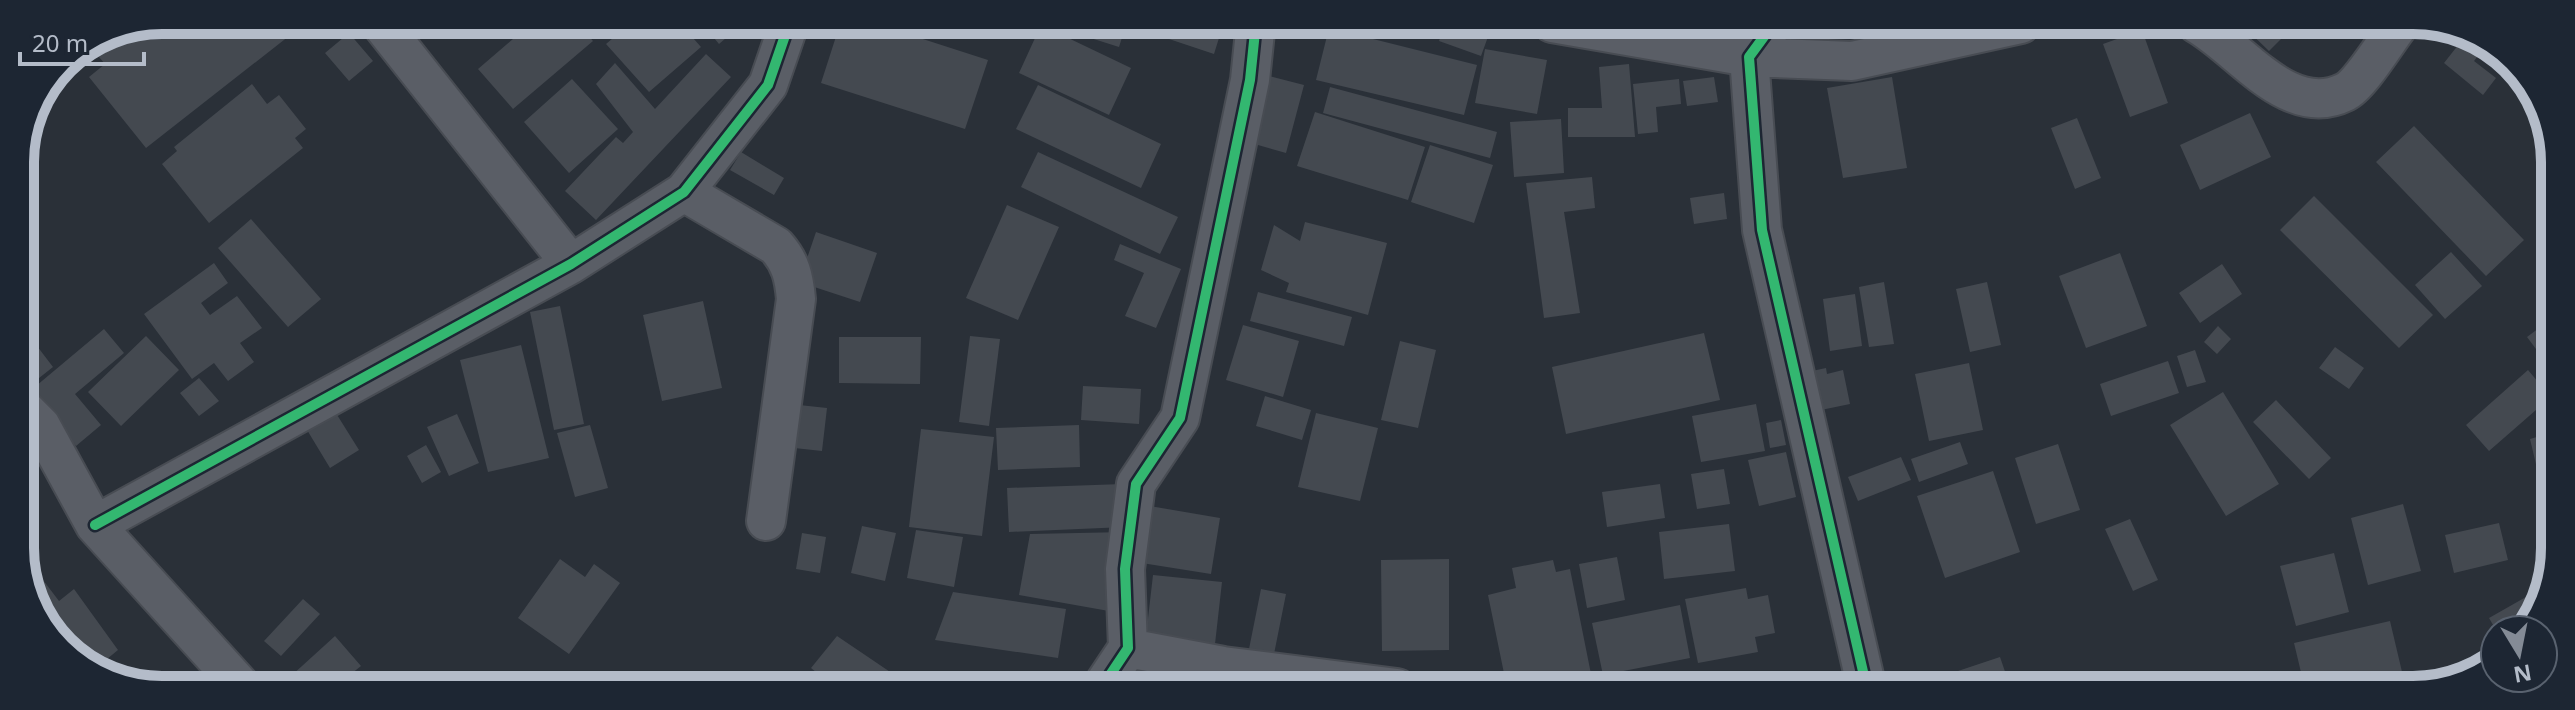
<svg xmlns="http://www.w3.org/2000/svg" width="2575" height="710" font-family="'Noto Sans',sans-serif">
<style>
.building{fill:#444950}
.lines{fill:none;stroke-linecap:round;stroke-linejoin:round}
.street-casing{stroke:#484c53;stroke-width:42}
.street{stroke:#5a5e66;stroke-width:38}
.cycleway-casing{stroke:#1d2633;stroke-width:15}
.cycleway{stroke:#33b770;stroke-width:10}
.rim{fill:none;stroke:#b4bcc9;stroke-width:10}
</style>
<rect width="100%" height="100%" fill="#2a3038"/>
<path class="building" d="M162 20H277L289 36 146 148 89 77 105 64 99 57 141 24Z
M534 21H575L593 41 513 109 478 69Z
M594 21H626L607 37Z
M633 21H678L701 47 649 92 606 44Z
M700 21H746L719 44Z
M841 21H867L988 60 965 129 821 83Z
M935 22H989L985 37Z
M1040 22H1127L1119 47Z
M1159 22H1224L1214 54 1154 34Z
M1410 23H1430L1424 37 1407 30Z
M1446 23H1493L1481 56 1439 41Z
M2241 24H2278L2287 33 2269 51Z
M1041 25 1131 68 1109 115 1019 73Z
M120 28 77 62 71 55 108 31Z
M1329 28 1477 65 1464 115 1316 80Z
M2142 30 2168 103 2130 117 2103 44Z
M349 33 373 61 349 81 325 53Z
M2466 35 2485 47 2474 61 2496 78 2483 95 2444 63Z
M1485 49 1547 60 1537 114 1475 103Z
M706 54 731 77 596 220 565 191 616 137 623 143 633 132 596 84 615 63 655 109Z
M1629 64 1635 137H1568V108H1602L1599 67Z
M1269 76 1304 85 1286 153 1251 143Z
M1714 77 1718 102 1687 106 1683 81Z
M1892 77 1907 168 1843 178 1827 88Z
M572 79 618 129 569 173 524 122Z
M1679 79 1681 104 1656 107 1658 132 1638 134 1633 84Z
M252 84 267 104 279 95 306 129 295 138 303 148 209 223 162 164 177 151 174 147Z
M1038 85 1161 144 1141 188 1016 129Z
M1330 87 1497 132 1490 158 1323 113Z
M1315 112 1425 147 1408 200 1297 166Z
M2250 113 2271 157 2200 190 2180 145Z
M2077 118 2101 178 2075 189 2051 128Z
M1561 119 1564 173 1514 177 1510 122Z
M2414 126 2524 240 2486 276 2376 162Z
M1430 145 1493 165 1474 223 1411 202Z
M741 152 784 178 774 195 730 170Z
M1038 152 1178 217 1160 254 1021 187Z
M1592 177 1595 208 1564 212 1580 313 1544 318 1526 183Z
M1724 193 1727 219 1694 224 1690 198Z
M2314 196 2433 315 2399 348 2280 230Z
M1007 205 1059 227 1018 320 966 298Z
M251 219 321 299 288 327 218 248Z
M1305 222 1387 243 1368 315 1286 292 1289 283 1261 270 1274 225 1300 241Z
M816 232 877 253 860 302 799 282Z
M1120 244 1181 269 1156 328 1125 316 1144 273 1114 260Z
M2451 252 2482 286 2445 319 2415 285Z
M2120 253 2147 326 2086 348 2059 276Z
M214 263 228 283 201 303 210 315 237 296 262 328 240 343 254 362 228 381 214 363 192 379 144 314Z
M2222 264 2242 294 2200 323 2179 293Z
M1884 282 1894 344 1869 347 1859 287Z
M1987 282 2001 345 1970 352 1956 289Z
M1258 292 1352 317 1344 346 1250 321Z
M1855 294 1862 346 1830 351 1823 299Z
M703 301 722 388 662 401 643 315Z
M560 306 584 424 554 430 530 312Z
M2551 319V369L2527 337Z
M21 325 53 367 29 386 22 376Z
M1243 325 1299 341 1283 397 1226 380Z
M2218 326 2231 339 2217 354 2204 342Z
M104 329 124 353 75 394 101 425 76 446 30 391Z
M1704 333 1720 400 1566 434 1552 367Z
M146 336 179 370 121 426 88 392Z
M970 336 1000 339 989 426 959 422Z
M839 337H921L920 384 839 383Z
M1400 341 1436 350 1418 428 1381 420Z
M521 345 549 458 488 472 460 360Z
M2335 347 2364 368 2349 389 2319 368Z
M2195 350 2206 382 2187 387 2177 356Z
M2168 361 2179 393 2111 416 2100 384Z
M1969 363 1983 430 1929 441 1915 374Z
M1826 368 1827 374 1843 370 1850 404 1821 410 1812 371Z
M2528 370 2551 397 2489 451 2466 425Z
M199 378 219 401 199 416 180 393Z
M1083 386 1141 389 1139 424 1081 420Z
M2223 392 2279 484 2226 516 2170 425Z
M1265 396 1311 410 1302 440 1256 426Z
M2276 400 2331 458 2309 479 2253 422Z
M329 402 359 450 330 468 301 420Z
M790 404 827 408 822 451 785 447Z
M1756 404 1765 451 1701 462 1692 416Z
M1316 413 1378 428 1360 501 1298 487Z
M457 414 479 463 449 476 427 427Z
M1781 420 1786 445 1770 448 1766 423Z
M590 425 608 488 575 497 557 433Z
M1079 425 1080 467 998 470 996 428Z
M921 429 994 437 982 536 909 527Z
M2551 433V478L2540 481 2530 439Z
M1960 442 1968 464 1919 482 1911 459Z
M2058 444 2080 510 2036 524 2015 458Z
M426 445 441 472 422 483 407 456Z
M1786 452 1796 497 1759 506 1748 460Z
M1901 457 1911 480 1858 501 1848 477Z
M1724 469 1730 504 1697 509 1691 474Z
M1993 471 2020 552 1945 578 1917 496Z
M1123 484 1125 527 1009 532 1007 488Z
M1660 484 1665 518 1607 527 1602 492Z
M1138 504 1220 518 1211 574 1129 561Z
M2403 504 2421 571 2368 585 2351 518Z
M2130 519 2158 580 2133 591 2105 529Z
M2499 523 2508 560 2454 573 2445 535Z
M1729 524 1735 571 1664 579 1659 532Z
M862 526 896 533 885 581 851 573Z
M916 530 963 537 954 587 907 578Z
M1126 532 1120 613 1019 595 1030 534Z
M802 533 826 537 820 573 796 569Z
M2334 553 2349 612 2296 626 2280 566Z
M1617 557 1625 600 1587 608 1579 564Z
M560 559 585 577 594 564 620 583 569 654 518 618Z
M1449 559V650L1382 651 1381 560Z
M1553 560 1556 572 1570 569 1593 684 1573 688H1507L1488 595 1516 588 1512 568Z
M1153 575 1222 582 1215 644 1146 636Z
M43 580 59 601 74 589 118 650 96 668 61 648 31 590Z
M1746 588 1748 599 1768 595 1775 633 1755 637 1758 652 1698 663 1685 599Z
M1261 589 1286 594 1273 659 1248 654Z
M2540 589 2543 595 2520 630H2496L2489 618Z
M953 592 1066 609 1058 658 935 640Z
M303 599 320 614 281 656 264 641Z
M1680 605 1690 658 1603 675 1592 623Z
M2390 621 2403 676 2343 690 2305 689 2294 643Z
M335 636 361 666 351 674 362 686H299L291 676Z
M837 636 905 682 912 674 928 687H834L811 668Z
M2000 657 2011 689H1908L1907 688Z
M136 671 146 685 121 682Z
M1797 674 1799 689 1726 688V687Z
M1150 676 1204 679 1203 687H1149Z"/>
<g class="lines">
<g class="street-casing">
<path id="street" d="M378 20 571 264
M1552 23 1749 57 1852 61 2021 24
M1774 23 1749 57 1762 230 1867 689
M2197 24C2241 49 2289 120 2345 92 2360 85 2387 40 2399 25
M684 192 776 246C791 263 794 277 796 299L766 521
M22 407 41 426 95 525 240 685
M95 525 571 264 684 192 768 85 790 21
M1128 648 1223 666 1397 688
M1102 687 1128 648 1125 569 1136 484 1180 418 1250 80 1256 22"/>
</g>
<use href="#street" class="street"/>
<g class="cycleway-casing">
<path id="cycleway" d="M1774 23 1749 57 1762 230 1867 689
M95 525 571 264 684 192 768 85 790 21
M1102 687 1128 648 1125 569 1136 484 1180 418 1250 80 1256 22"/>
</g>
<use href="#cycleway" class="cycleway"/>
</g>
<path d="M0 0H2575V710H0ZM162 34H2413A128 128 0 0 1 2541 162V548A128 128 0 0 1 2413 676H162A128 128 0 0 1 34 548V162A128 128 0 0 1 162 34Z" fill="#1d2633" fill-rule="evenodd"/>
<path class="rim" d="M162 34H2413A128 128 0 0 1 2541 162V548A128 128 0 0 1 2413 676H162A128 128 0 0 1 34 548V162A128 128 0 0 1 162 34Z"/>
<g transform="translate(2519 654) rotate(170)"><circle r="38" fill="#1d2633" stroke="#59626f" stroke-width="2"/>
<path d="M0-6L14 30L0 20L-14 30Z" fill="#848b96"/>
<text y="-12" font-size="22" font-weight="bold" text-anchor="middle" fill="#b4bcc9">N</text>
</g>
<path d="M20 52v12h124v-12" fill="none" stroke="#b4bcc9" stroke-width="4"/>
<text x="32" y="52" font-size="24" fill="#b4bcc9" stroke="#1d2633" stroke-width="6" paint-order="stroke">20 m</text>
</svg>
